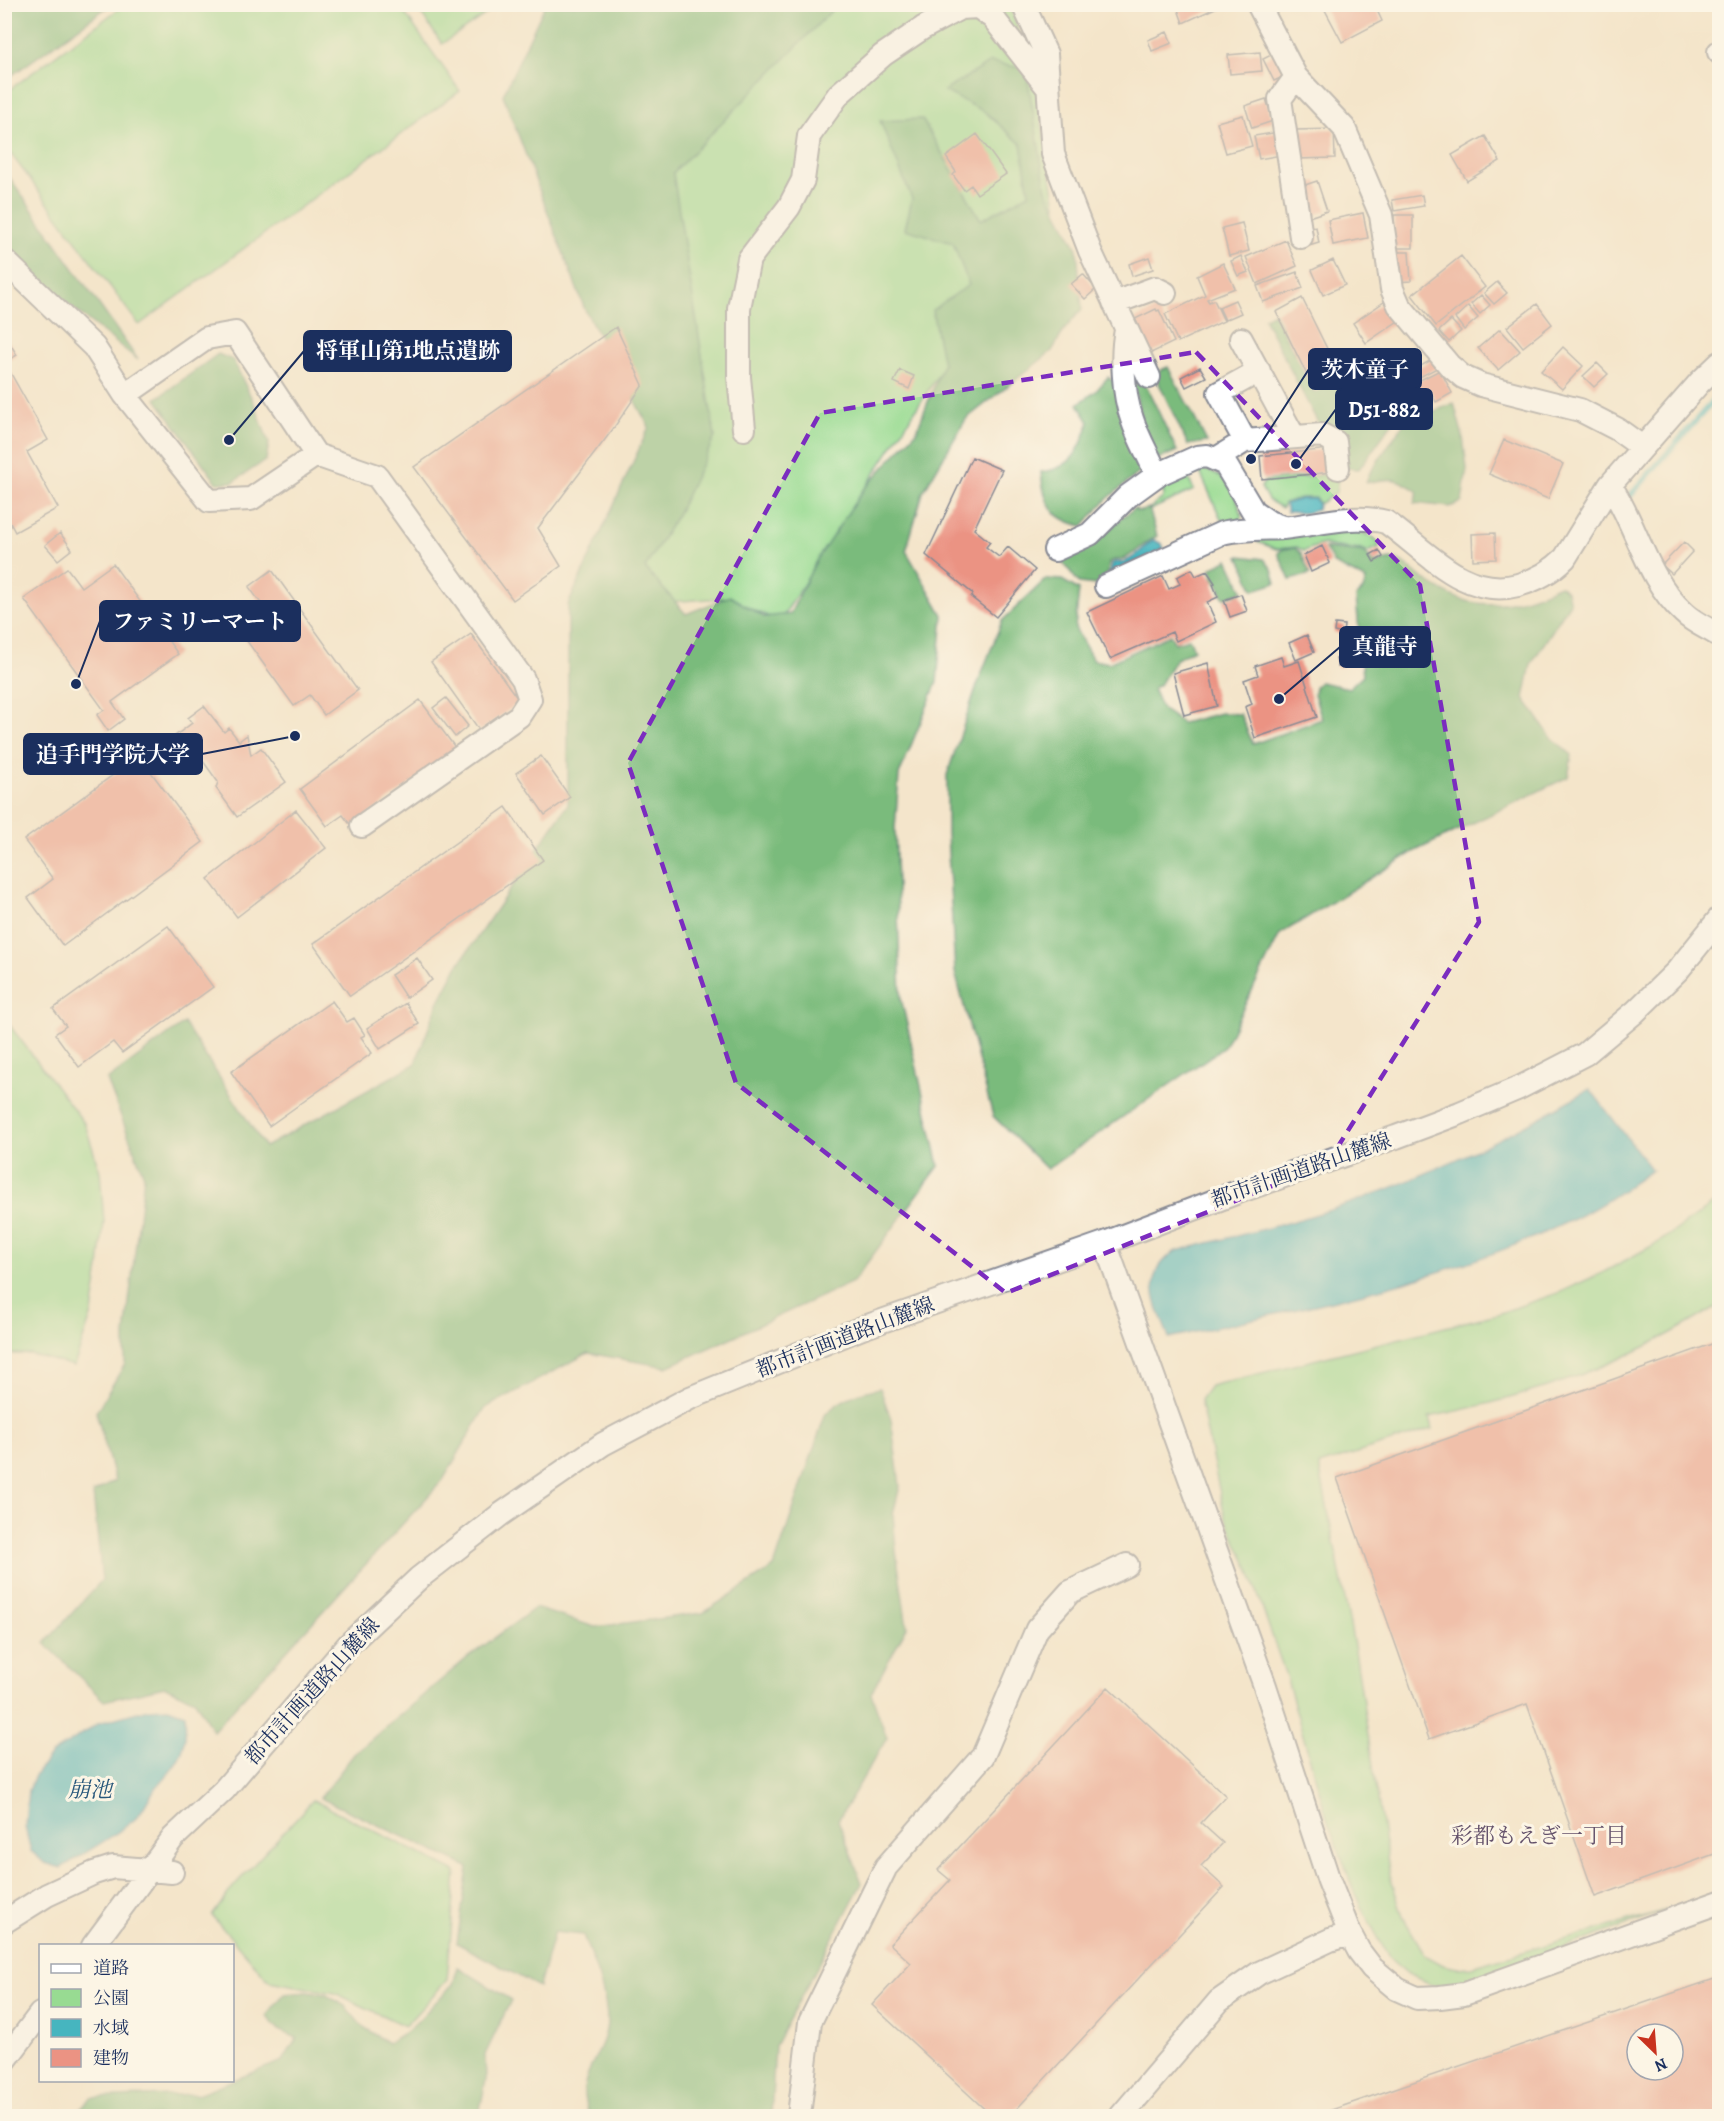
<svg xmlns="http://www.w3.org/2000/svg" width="1724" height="2121" font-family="Alegreya,'Noto Serif JP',serif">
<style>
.green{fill:#98db92;stroke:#5a8578;stroke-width:1.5}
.forest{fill:#7abb7c;stroke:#4a756d;stroke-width:1.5}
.water{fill:#46b5bf;stroke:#30728e;stroke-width:1.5}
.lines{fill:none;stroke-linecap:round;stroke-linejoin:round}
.stream{stroke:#46b5bf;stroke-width:6}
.building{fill:#eb9383;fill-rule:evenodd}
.minor-casing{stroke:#888a94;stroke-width:26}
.minor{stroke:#fff;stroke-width:22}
.marked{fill:none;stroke:#7b2cbf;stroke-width:4.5;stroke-dasharray:12 8;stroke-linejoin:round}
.labels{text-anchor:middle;stroke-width:6;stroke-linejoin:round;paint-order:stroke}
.street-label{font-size:21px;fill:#1b2f5e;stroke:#fcf5e5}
.water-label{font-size:22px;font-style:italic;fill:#28577b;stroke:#fcf5e5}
.neighbourhood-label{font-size:22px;fill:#64526b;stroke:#fcf5e5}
.leader{fill:none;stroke:#1b2f5e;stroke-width:2}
.callout-dot{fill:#1b2f5e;stroke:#fcf5e5;stroke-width:2}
.callout{fill:#1b2f5e;stroke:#1b2f5e;stroke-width:2}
.callout-label{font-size:22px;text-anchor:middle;font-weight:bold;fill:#fff}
</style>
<rect width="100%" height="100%" fill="#fcf5e5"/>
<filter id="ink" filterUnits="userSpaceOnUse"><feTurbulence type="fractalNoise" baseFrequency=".0167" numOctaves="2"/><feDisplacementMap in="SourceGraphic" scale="12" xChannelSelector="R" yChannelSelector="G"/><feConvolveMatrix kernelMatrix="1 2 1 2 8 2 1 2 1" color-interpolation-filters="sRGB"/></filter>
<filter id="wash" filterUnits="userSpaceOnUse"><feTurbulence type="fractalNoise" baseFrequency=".008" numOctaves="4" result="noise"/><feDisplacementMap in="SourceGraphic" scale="24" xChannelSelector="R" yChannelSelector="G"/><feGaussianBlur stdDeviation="1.35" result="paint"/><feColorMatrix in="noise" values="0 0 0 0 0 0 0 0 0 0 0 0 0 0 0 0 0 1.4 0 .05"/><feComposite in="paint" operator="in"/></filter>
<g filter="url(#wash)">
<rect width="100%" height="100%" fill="#f4e5cb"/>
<path class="green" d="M124 5H399L460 91 139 325 5 146V93Z
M415 5H499L442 44Z
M806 5H1010L1034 76 1065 258 965 333 780 621 723 598 653 603 607 570 690 438 613 161Z
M1199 470C1224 468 1237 495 1242 516L1238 522 1222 521Z
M1186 474 1194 490 1150 510V508L1163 498 1164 493 1159 490 1161 485Z
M1332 474 1338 478 1336 493 1319 504 1316 498H1300L1284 503 1282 508 1268 500 1261 487 1265 481Z
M1345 531 1366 534 1378 541 1379 547 1368 552C1354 546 1338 550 1323 544L1304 551 1297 547 1276 549 1258 542V537Z
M4 1018 85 1124 100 1172 104 1222 99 1267 92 1313 74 1366 30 1354H5Z
M1719 1200V1305C1626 1364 1537 1396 1429 1417L1432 1429 1319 1465 1355 1651 1390 1876 1403 1917 1425 1955 1443 1965 1457 1968 1471 1967 1666 1910 1461 1986 1445 1987 1430 1984 1408 1974 1390 1959 1360 1905 1329 1825 1286 1676 1249 1569 1225 1517 1200 1400 1210 1386 1497 1314 1558 1293 1602 1273 1659 1242Z
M313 1800 456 1872 447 1980 405 2026 335 1993 269 1981 212 1916 233 1887Z"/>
<path class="forest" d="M5 4H110V5L5 80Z
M545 5H837L673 173 715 437 678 513 645 568 686 614 730 596 764 617 790 614 816 561 863 490 916 432 943 364 932 310 969 285 953 243 905 229 912 199 880 121 922 119 981 220 1029 194 1021 144 985 112 944 91 990 62 1026 69 1046 190 1077 249 1082 309 1065 329 1052 351 966 419 923 492 906 551 943 615 937 682 899 775 895 828 901 998 939 1166 853 1282 667 1367 588 1353 485 1408 443 1480 213 1731 195 1700 165 1687 104 1701 45 1643 102 1580 93 1493 115 1481 96 1412 125 1364V1335L144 1176 107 1080 184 1023 265 1147 415 1064 438 1003 457 967 568 804V605L649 427 585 310 503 95Z
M5 171 138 360 5 254Z
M1274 313 1314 393 1359 372 1366 373 1396 418 1359 469 1345 468 1321 429 1264 318Z
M218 354 233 360 255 405 269 443 266 460 233 482 217 483 156 399Z
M1168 367 1207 442 1188 445 1154 373Z
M1108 377 1115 383 1146 467 1106 500 1083 526C1051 519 1044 503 1041 472 1072 469 1081 449 1089 422L1078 404 1096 391Z
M1143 379 1177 451 1158 459 1142 424 1134 386Z
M1454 403 1463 437 1467 469 1462 502 1450 507 1414 503 1418 492C1396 476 1391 478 1366 483L1369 474 1405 421 1415 419Z
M1135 508 1137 511H1142L1149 508 1157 536C1143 543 1129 562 1114 560L1109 563 1108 573 1096 585 1079 583 1062 561 1096 543 1121 518Z
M1295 548 1301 553 1310 574 1290 580 1278 553 1283 549Z
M1325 548 1360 551 1366 553 1373 564C1400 553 1401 562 1421 577 1434 587 1455 599 1470 602 1504 608 1530 599 1560 585L1567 591 1570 603 1531 664 1524 698 1551 737 1572 755 1568 777 1413 852 1280 934 1224 1047 1047 1169 993 1116 955 972 947 834V775L976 688 1002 621 1046 579 1062 580 1079 590 1075 628 1093 660 1109 663 1170 635 1175 643 1189 639 1194 649 1175 660 1161 683 1153 689 1162 709 1182 723 1221 713 1240 714 1253 744 1322 719 1314 694 1315 687 1320 682 1349 688 1363 675 1356 597 1363 590 1366 580 1334 564Z
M1239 556 1264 559 1272 569 1276 583 1254 590Z
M1228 559 1243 591 1224 598 1210 569Z
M880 1388 891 1419 900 1486 893 1514 896 1551 907 1627 871 1693 887 1738 838 1820 862 1883 775 2046 771 2116H589C587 2110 584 2101 584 2094 584 2066 607 2048 607 2020 607 1994 592 1959 583 1935L554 1932 539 1987 457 1943 468 1867 320 1798 354 1754 467 1658 535 1608 595 1627 703 1613 774 1567 825 1415C839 1399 859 1392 880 1388Z
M458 1967 511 2000 485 2055 486 2080 480 2109 481 2116H74L91 2098 197 2094 283 2061 297 2038 279 2030 266 2016 284 1994 306 1992 325 1994 345 2006 362 2026 388 2043 409 2030 453 1984Z"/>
<path class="water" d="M1301 499H1315L1318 504 1317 510 1305 513 1287 512 1285 504Z
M1154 540 1162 544 1164 549 1110 574 1112 564 1115 562C1130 566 1142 547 1154 540Z
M1590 1089 1652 1170C1632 1183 1612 1199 1591 1210 1464 1278 1309 1306 1169 1338 1157 1305 1138 1276 1176 1251 1227 1238 1279 1227 1330 1210 1421 1180 1508 1137 1590 1089Z
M168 1708 185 1714C188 1752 180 1761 156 1788 148 1797 144 1811 135 1819 114 1837 84 1853 61 1868L45 1863 31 1851 25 1827 28 1790 35 1776 51 1754 99 1723 148 1709Z"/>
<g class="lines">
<path class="stream" d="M1629 497 1720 393"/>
</g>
<g id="blocks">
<path class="building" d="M1176 4H1224L1183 23Z
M1334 4H1374L1382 21 1342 42 1325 10Z
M1167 32 1172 43 1152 51 1148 40Z
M1260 52 1262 71 1230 74 1228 55Z
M1275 53 1285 76 1274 81 1263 59Z
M1266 99 1273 121 1252 128 1245 106Z
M1243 115 1252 146 1226 153 1217 122Z
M1334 129 1335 158 1296 159V130Z
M1279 132 1282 155 1259 159 1254 136Z
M977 134 1006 174 977 194 971 185 964 190 953 175 956 172 946 157Z
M1485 136 1500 161 1467 181 1452 155Z
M1317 181 1327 211 1309 217 1299 187Z
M1422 195 1424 206 1394 211 1392 200Z
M1363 213 1368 238 1333 245 1328 220Z
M1394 215H1413V248H1393Z
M1242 223 1249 251 1229 256 1222 228Z
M1316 227 1319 243 1309 246 1305 229Z
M1286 240 1297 266 1257 284 1246 257Z
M1393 252H1409L1411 281 1395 282Z
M1241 256 1248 272 1238 276 1231 261Z
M1461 256 1485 287 1436 326 1412 295Z
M1149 257 1153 269 1132 276 1129 264Z
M1333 260 1345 285 1323 295 1312 270Z
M1223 263 1235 288 1207 299 1209 302 1214 300 1224 321 1178 342 1165 314 1205 295 1197 276Z
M1297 272 1303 288 1263 302 1257 286Z
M1083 274 1096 289 1085 299 1071 284Z
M1497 282 1507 293 1494 304 1484 293Z
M1481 295 1490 305 1480 314 1471 304Z
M1302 298 1340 375 1313 387 1276 312Z
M1235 300 1241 313 1225 320 1219 307Z
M1384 302 1398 321 1366 343 1353 323Z
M1537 304 1552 324 1523 347 1507 327Z
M1468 306 1478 318 1464 330 1455 318Z
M1156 309 1157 311 1159 310 1174 342 1151 353 1135 319Z
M1451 320 1461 331 1449 342 1439 331Z
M616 327 643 385 613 429 538 528 561 566 513 600 414 467Z
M1500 329 1520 351 1498 370 1478 348Z
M4 334 17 355 4 363Z
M1563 347 1583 366 1562 389 1541 371Z
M1433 359 1437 368 1414 380 1410 372Z
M5 363 48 440 27 452 58 508 15 532 5 513Z
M1597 363 1608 374 1594 387 1583 376Z
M1200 367 1206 377 1186 387 1181 377Z
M900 370 914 376 909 389 894 382Z
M1440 370 1452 393 1436 402 1430 390 1418 396 1412 384Z
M1504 440 1563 464 1548 499 1489 474Z
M1330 449 1332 472 1262 479 1260 456Z
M972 457 1002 470 974 529 990 542 986 547 999 557 1008 547 1035 570 996 617 971 597 973 594 926 555Z
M60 533 72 549 58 560 45 545Z
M1495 533 1496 559 1473 560 1472 534Z
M1684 542 1693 551 1672 574 1662 565Z
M1322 546 1330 563 1311 572 1304 555Z
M1379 550 1383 557 1374 562 1370 555Z
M113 564 178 654 112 702 124 719 108 731 97 715 104 710 24 599 67 568 81 587Z
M1192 569 1196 576 1207 571 1215 583 1213 584 1218 597 1207 602 1216 622 1176 641 1172 632 1110 659 1087 612 1163 576 1169 589 1180 584 1177 577Z
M272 570 358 690 324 715 310 695 294 706 244 637 271 617 249 587Z
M1241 594 1247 611 1230 617 1224 600Z
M1335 624 1344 625 1343 634 1334 632Z
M471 634 520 702 480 731 431 662Z
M1307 635 1314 652 1296 660 1289 643Z
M1343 656 1346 664 1338 667 1336 659Z
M1281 657 1284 666 1299 661 1317 717 1255 738 1245 707 1252 704 1244 680 1258 675 1255 666Z
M1208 663 1217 706 1184 715 1173 673Z
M446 698 468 726 455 737 433 708Z
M420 700 457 750 352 827 343 815 327 826 300 789Z
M204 706 224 732 229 728 239 741 247 735 251 755 261 748 286 782 237 817 216 788 218 782 203 761 197 766 175 736 192 723 188 718Z
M139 756 203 842 63 946 28 898 53 879 24 840Z
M541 756 570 797 545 815 516 773Z
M506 807 543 860 350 996 313 944Z
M296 810 326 848 237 917 208 879Z
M168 926 213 987 122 1053 113 1042 79 1067 55 1034 66 1026 53 1009Z
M417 958 432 980 406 998 391 975Z
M332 1001 347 1022 354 1018 365 1035 361 1037 372 1053 269 1126 231 1072Z
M406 1003 419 1024 380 1049 367 1028Z
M1720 1341V1852L1595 1897 1527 1704 1429 1739 1337 1478Z
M1108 1687 1226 1796 1201 1823 1223 1843 1201 1866 1224 1887 1010 2116H992L872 2005 911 1963 890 1944 950 1880 938 1870Z
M1720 1977V2116H1314ZM1637 2034H1673V2070H1637Z"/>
</g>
</g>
<g filter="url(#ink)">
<use href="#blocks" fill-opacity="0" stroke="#888a94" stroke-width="1.5"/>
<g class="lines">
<g class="minor-casing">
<path id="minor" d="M1023 4 1046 54 1053 154 1090 251 1149 377
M1258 4 1296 77 1344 128 1381 215 1392 289 1399 305 1449 365 1463 377 1481 385 1580 410 1617 429 1642 447
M1719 52H1720
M1296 77 1280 99 1301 237
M4 260 94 347 125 395 209 501 251 499 316 455 377 476 523 679 530 699 519 716 362 826
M1114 303 1155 288 1165 293
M1126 330C1121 355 1123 394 1132 419 1138 438 1149 456 1157 475
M1241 339 1294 437
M125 395 207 338 235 333 316 455
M744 429 739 377V308L749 259 789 207 803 180 809 136 839 94 883 55 923 28 960 8 978 7 993 18 1048 88
M1245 441 1219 393 1259 371
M1216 459 1245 441 1322 435 1335 442 1338 468
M1610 485C1637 525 1646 579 1684 613 1694 623 1708 628 1720 636
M1055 550 1090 534 1128 496 1157 475 1197 457 1207 456 1225 464 1253 511 1269 522 1283 527
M1106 586 1222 533C1242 528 1262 529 1283 528 1317 525 1352 513 1386 522 1426 550 1464 599 1518 585 1537 580 1551 572 1565 558L1610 485 1700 382 1720 363
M1105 1243 1265 1686 1329 1881 1350 1934 1359 1951 1372 1968 1397 1989 1417 1998 1440 1997 1464 1994 1720 1902
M4 1922 47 1895 94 1873 113 1867 172 1872
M93 1946 173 1838 224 1790 349 1644 419 1578 500 1515 603 1444 690 1398 862 1328 1105 1243 1238 1192 1396 1137 1460 1113 1519 1088 1585 1054 1635 1012 1678 970 1720 918
M4 2062 40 2014
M799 2116 810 2022 886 1867 983 1756 1037 1629 1070 1592 1127 1565
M1121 2116 1219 2001 1259 1973 1330 1940 1350 1934"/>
</g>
<use href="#minor" class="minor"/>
</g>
</g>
<path d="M0 0H1724V2121H0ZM1196 352 1420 585 1479 922 1327 1164 1006 1293 736 1083 628 763 820 413Z" fill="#f4e5cb" fill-opacity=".55" fill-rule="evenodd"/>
<path class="marked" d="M1196 352 1420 585 1479 922 1327 1164 1006 1293 736 1083 628 763 820 413Z"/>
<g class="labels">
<g class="street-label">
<text transform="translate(1301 1170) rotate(-19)" y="7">都市計画道路山麓線</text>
<text transform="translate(845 1337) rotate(-21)" y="7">都市計画道路山麓線</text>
<text transform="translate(312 1691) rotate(-48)" y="7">都市計画道路山麓線</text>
</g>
<g class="water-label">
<text x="90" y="1797">崩池</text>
</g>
<g class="neighbourhood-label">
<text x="1539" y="1843">彩都もえぎ一丁目</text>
</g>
</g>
<path class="leader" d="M229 440L304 351M1251 459L1309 369M1296 464L1336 409M76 684L100 621M1279 699L1340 647M295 736L202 754"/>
<g class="callout-dot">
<circle cx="229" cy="440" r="6"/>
<circle cx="1251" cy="459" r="6"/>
<circle cx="1296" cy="464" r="6"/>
<circle cx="76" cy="684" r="6"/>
<circle cx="1279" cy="699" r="6"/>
<circle cx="295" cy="736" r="6"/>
</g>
<g class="callout">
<rect x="304" y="331" width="207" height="40" rx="6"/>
<rect x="1309" y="349" width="112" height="40" rx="6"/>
<rect x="1336" y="389" width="96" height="40" rx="6"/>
<rect x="100" y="601" width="200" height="40" rx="6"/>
<rect x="1340" y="627" width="90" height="40" rx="6"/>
<rect x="24" y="734" width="178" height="40" rx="6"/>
</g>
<g class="callout-label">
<text x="408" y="358">将軍山第1地点遺跡</text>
<text x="1365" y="377">茨木童子</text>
<text x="1384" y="417">D51-882</text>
<text x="200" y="629">ファミリーマート</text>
<text x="1385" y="654">真龍寺</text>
<text x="113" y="762">追手門学院大学</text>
</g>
<rect width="1724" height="2121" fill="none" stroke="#fcf5e5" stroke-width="24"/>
<rect x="39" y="1944" width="195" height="138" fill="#fcf5e5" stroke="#a2a6af" stroke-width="1.5"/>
<rect x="51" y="1964" width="30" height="9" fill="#ffffff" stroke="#a2a6af" stroke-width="1.5"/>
<text x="93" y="1974" font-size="18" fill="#1b2f5e">道路</text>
<rect x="51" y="1989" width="30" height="18" fill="#98db92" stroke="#a2a6af" stroke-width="1.5"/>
<text x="93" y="2004" font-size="18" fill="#1b2f5e">公園</text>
<rect x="51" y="2019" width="30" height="18" fill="#46b5bf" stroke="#a2a6af" stroke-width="1.5"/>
<text x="93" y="2034" font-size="18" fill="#1b2f5e">水域</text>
<rect x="51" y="2049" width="30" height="18" fill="#eb9383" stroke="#a2a6af" stroke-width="1.5"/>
<text x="93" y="2064" font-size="18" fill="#1b2f5e">建物</text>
<g transform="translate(1655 2052) rotate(155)"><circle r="28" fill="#fcf5e5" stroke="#a2a6af" stroke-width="1.5"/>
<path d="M0-4.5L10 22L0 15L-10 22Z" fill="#c8321e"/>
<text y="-9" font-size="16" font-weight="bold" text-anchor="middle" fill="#1b2f5e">N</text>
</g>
</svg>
